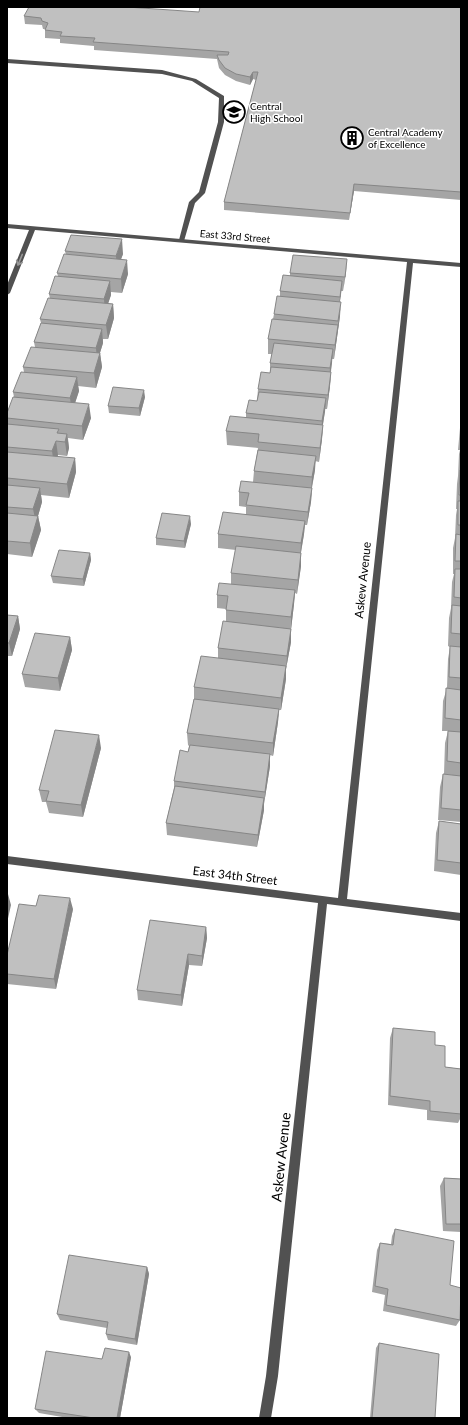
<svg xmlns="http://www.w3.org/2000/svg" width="468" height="1425" font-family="Lato,sans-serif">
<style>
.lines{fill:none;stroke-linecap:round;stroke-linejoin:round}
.lane{fill:#515151;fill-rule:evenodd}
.street{fill:#515151;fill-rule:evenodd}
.wall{fill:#a5a5a5}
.shaded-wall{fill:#868686}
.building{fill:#c0c0c0;stroke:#868686}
.oneway{stroke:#979797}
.labels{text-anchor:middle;stroke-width:3;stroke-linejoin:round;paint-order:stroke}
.far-poi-label{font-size:10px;fill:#000;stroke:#fff;text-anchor:start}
.far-street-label{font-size:10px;fill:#000;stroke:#fff}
.street-label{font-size:12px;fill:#000;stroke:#fff}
.near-street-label{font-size:14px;fill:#000;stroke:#fff}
</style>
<rect width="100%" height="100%" fill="#fff"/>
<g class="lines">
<path class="lane" d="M7 59 162 70 196 79 224 96V122L205 193 195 203 184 241 179 240 189 202 199 192 218 122 219 98 192 81 162 74 7 63Z"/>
<path class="street" d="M7 224 461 263V267L413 263 347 899 461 913V921L327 904 278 1376 271 1418H259L266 1376 318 903 7 864V856L338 898 407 262 35 230 10 293 7 295V285L29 230 7 228Z"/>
</g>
<path class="wall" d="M461 7V200L354 191 349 220 224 210V202L256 80 253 79 250 85 236 81 225 75 219 68 217 59 94 50V46L60 43V39L45 38V29H43L42 25 25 24 24 16 199 12Z
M65 251 123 254 121 259 128 274 122 293 111 292V295L108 303 113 304 114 318 108 339H103V343L100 353 102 367 96 388 78 386 79 391 75 403 91 418 83 440 68 438 69 448 67 456 58 455 57 457 75 458 76 472 69 498 41 495 42 502 38 516 41 530 32 557 7 554V413L14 397 13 392 24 372 23 367 35 347 34 342 41 323 40 319 50 299 49 294 58 276 57 273 66 255Z
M290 273H346L343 291H341L340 302V316L334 359H332L330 386 327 409H325L323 425 322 439 319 462 315 461V470L312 488 311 502 307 525H305L304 534 301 553V566L297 594 295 593 294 604 291 629V642L286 669V679L281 710H279L278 722 273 756 270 755V766L264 804V810L257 847 167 835 166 823 174 788V781L188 752 189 746 188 745 187 733 194 699V687L218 658V648L226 621V609L217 608V595L231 584V573L236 550 218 548V534L246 514V507L239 506V492L253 482 254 471 258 448 227 445 226 431 246 417V413L257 401 258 389 270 373V363L272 354H268V339L273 319 274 314 280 296V291L290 276Z
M145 397 140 416 109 413 108 406Z
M461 421V776L444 774 445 743 448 731H442L443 701 447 688 448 659 450 647 448 646 449 618 451 608 452 582 454 574H453V548L455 538 456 515 457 509H456L457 484 458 476 459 454 460 450H458L460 428Z
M191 524 185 548 156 545V538Z
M90 553 91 560 84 586 53 583 51 576Z
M7 615 18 616 20 629 12 656H7Z
M70 637 72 650 60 691 25 687 22 674Z
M101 748 83 817 49 813 46 802H42L39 790Z
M443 774 461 776V822L438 820 440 787Z
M439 821 461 824V875L434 871 436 833Z
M73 909 56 989 7 984V955Z
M206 927 207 938 202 966 189 965 182 1006 138 1000 137 990Z
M393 1028 435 1045 445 1067 461 1069V1117L458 1123 427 1120V1110L388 1105 390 1038Z
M444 1178 461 1179V1232L443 1231 440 1186Z
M395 1229 450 1285 460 1320 456 1326 383 1311 385 1295 372 1292 377 1250 380 1243 391 1244 392 1236Z
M147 1267 149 1274 137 1345 108 1340 106 1334 107 1328 60 1320 57 1314Z
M379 1343 435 1418H370L376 1348Z
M131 1357 120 1418H68L39 1413 35 1409Z"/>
<path class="shaded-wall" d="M253 72V79L250 85V77Z
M354 184V191L349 220 350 213Z
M122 239 123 254 117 270 116 256Z
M347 259 346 273 343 291 345 277Z
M127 260 128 274 122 293 121 279Z
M110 281 111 295 105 313 104 299Z
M342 281 341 295 338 311 340 297Z
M341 302 340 316 334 359 335 345Z
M113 304 114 318 108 339 106 325Z
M102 329 103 343 97 362 96 348Z
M333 349 332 363 329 382 330 368Z
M100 353 102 367 96 388 94 373Z
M331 372 330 386 327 409 328 395Z
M77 377 79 391 72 412 70 398Z
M144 390 145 397 140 416 139 408Z
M326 398 325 412 321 435 322 421Z
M89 404 91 418 83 440 82 426Z
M323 425 322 439 319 462 320 448Z
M67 434 69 448 67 456 65 442Z
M56 441 58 455 54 465 52 451Z
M316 456 315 470 311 491 312 477Z
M75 458 76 472 69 498 67 484Z
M40 488 42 502 36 523 33 509Z
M312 488 311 502 307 525 308 512Z
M38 516 41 530 32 557 30 543Z
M190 516 191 524 185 548 184 541Z
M305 521 304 534 300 557 301 543Z
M90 553 91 560 84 586 83 579Z
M301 553V566L297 594 298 580Z
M295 590 294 604 291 630V617Z
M18 616 20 629 12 656 9 643Z
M291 629V642L286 669 287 656Z
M70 637 72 650 60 691 58 678Z
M286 666V679L281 710V698Z
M279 709 278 722 273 756V743Z
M99 735 101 748 83 817 81 805Z
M270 754V766L264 804 265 792Z
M264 798V810L257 847 258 835Z
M8 894 11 905 7 923V898Z
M70 898 73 909 56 989 54 979Z
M206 927 207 938 202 966V956Z
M188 954 189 965 182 1006 181 995Z
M147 1267 149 1274 137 1345 135 1339Z
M129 1352 131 1357 120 1418H117Z"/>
<path class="building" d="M29 7H127L199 12 200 7H461V192L354 184 350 213 224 202 258 72H253L250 77 236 74 225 68 219 60 217 55H228L229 52 93 42 95 38 60 36 62 32 45 30 48 23 42 21 41 18 24 16Z
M71 235 122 239 116 256 65 251Z
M64 254 127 260 121 279 57 273Z
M293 255 347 259 345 277 290 273Z
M283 275 342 281 340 297 280 291Z
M55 276 110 281 104 299 49 294Z
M277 296 341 302 338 321 274 314Z
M48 298 113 304 106 325 40 319Z
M272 319 338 325 335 345 268 339Z
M41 323 102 329 96 348 34 342Z
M274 343 333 349 330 368 270 363Z
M31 347 100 353 94 373 23 367Z
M271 367 331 372 328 395 258 389 261 372 270 373Z
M21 372 77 377 70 398 13 392Z
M113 387 144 390 139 408 108 406Z
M259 392 326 398 322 421 246 413 249 400 257 401Z
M13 397 89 404 82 426 7 418V413Z
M230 416 323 425 320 448 258 442 259 434 226 431Z
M7 424 59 429 57 433 67 434 65 442 56 441 52 451 7 447Z
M258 450 316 456 312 477 254 471Z
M7 452 75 458 67 484 7 478Z
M460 470H461V495H459Z
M241 481 312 488 308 512 246 505 249 493 239 492Z
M7 485 40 488 33 509 7 507Z
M458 501H461V525H458Z
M223 512 305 521 301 543 218 534Z
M7 513 38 516 30 543 7 541Z
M162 513 190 516 184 541 156 538Z
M456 534 461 535V561H455Z
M236 546 301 553 298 580 231 573Z
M59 550 90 553 83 579 51 576Z
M455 569H461V598L454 597Z
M219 583 295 590 291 617 226 610 228 596 217 595Z
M452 605 461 606V634L451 633Z
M7 615 18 616 9 643H7Z
M223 621 291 629 287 656 218 648Z
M35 633 70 637 58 678 22 674Z
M450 646 461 647V678L449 677Z
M201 656 286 666 281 698 194 687Z
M446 688 461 690V720L445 718Z
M194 699 279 709 273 743 187 733Z
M55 730 99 735 81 805 46 801 49 791 39 790Z
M448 731 461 732V763L447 761Z
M190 745 270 754 265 792 174 781 180 750 188 752Z
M443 774 461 776V810L441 808Z
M175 786 264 798 258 835 166 823Z
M439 821 461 824V863L437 860Z
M39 895 70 898 54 979 7 974V955L19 904 36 906Z
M150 920 206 927 202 956 188 954 181 995 137 990Z
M393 1028 435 1032V1045L445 1046V1067L461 1069V1114L430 1111V1101L390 1096Z
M444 1178 461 1179V1224H446Z
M395 1229 454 1241 450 1285 461 1288 460 1320 386 1305 388 1289 375 1286 380 1243 393 1245Z
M69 1255 147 1267 135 1339 106 1334 108 1322 57 1314Z
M379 1343 439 1354 435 1418H372Z
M105 1348 129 1352 117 1418H94L35 1409 46 1351 102 1359Z"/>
<defs><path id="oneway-shaft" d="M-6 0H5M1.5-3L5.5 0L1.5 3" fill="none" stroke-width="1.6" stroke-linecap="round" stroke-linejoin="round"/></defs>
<use class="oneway" href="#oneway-shaft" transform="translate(20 260) rotate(112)"/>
<defs>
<g id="school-ring" transform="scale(1.15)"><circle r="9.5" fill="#fff" stroke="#000" stroke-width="1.5"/><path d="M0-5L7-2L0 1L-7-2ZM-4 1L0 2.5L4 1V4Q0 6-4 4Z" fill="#000"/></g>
<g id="building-ring" transform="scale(1.15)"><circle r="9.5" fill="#fff" stroke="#000" stroke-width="1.5"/><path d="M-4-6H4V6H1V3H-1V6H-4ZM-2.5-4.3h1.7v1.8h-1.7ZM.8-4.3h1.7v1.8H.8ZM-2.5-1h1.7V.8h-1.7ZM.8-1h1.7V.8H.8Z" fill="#000"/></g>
</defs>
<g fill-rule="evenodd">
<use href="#school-ring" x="234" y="112"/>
<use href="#building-ring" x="352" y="138"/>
</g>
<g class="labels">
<g class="far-poi-label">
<text x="250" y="110">Central<tspan x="250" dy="12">High School</tspan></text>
<text x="368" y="136">Central Academy<tspan x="368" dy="12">of Excellence</tspan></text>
</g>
<g class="far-street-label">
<text transform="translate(235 236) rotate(5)" y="4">East 33rd Street</text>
</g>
<g class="street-label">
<text transform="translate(363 580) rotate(-84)" y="4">Askew Avenue</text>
<text transform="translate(235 876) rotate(7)" y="4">East 34th Street</text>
</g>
<g class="near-street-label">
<text transform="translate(281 1157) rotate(-84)" y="5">Askew Avenue</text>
</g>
</g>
<rect width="468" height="1425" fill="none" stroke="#000000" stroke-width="16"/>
</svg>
